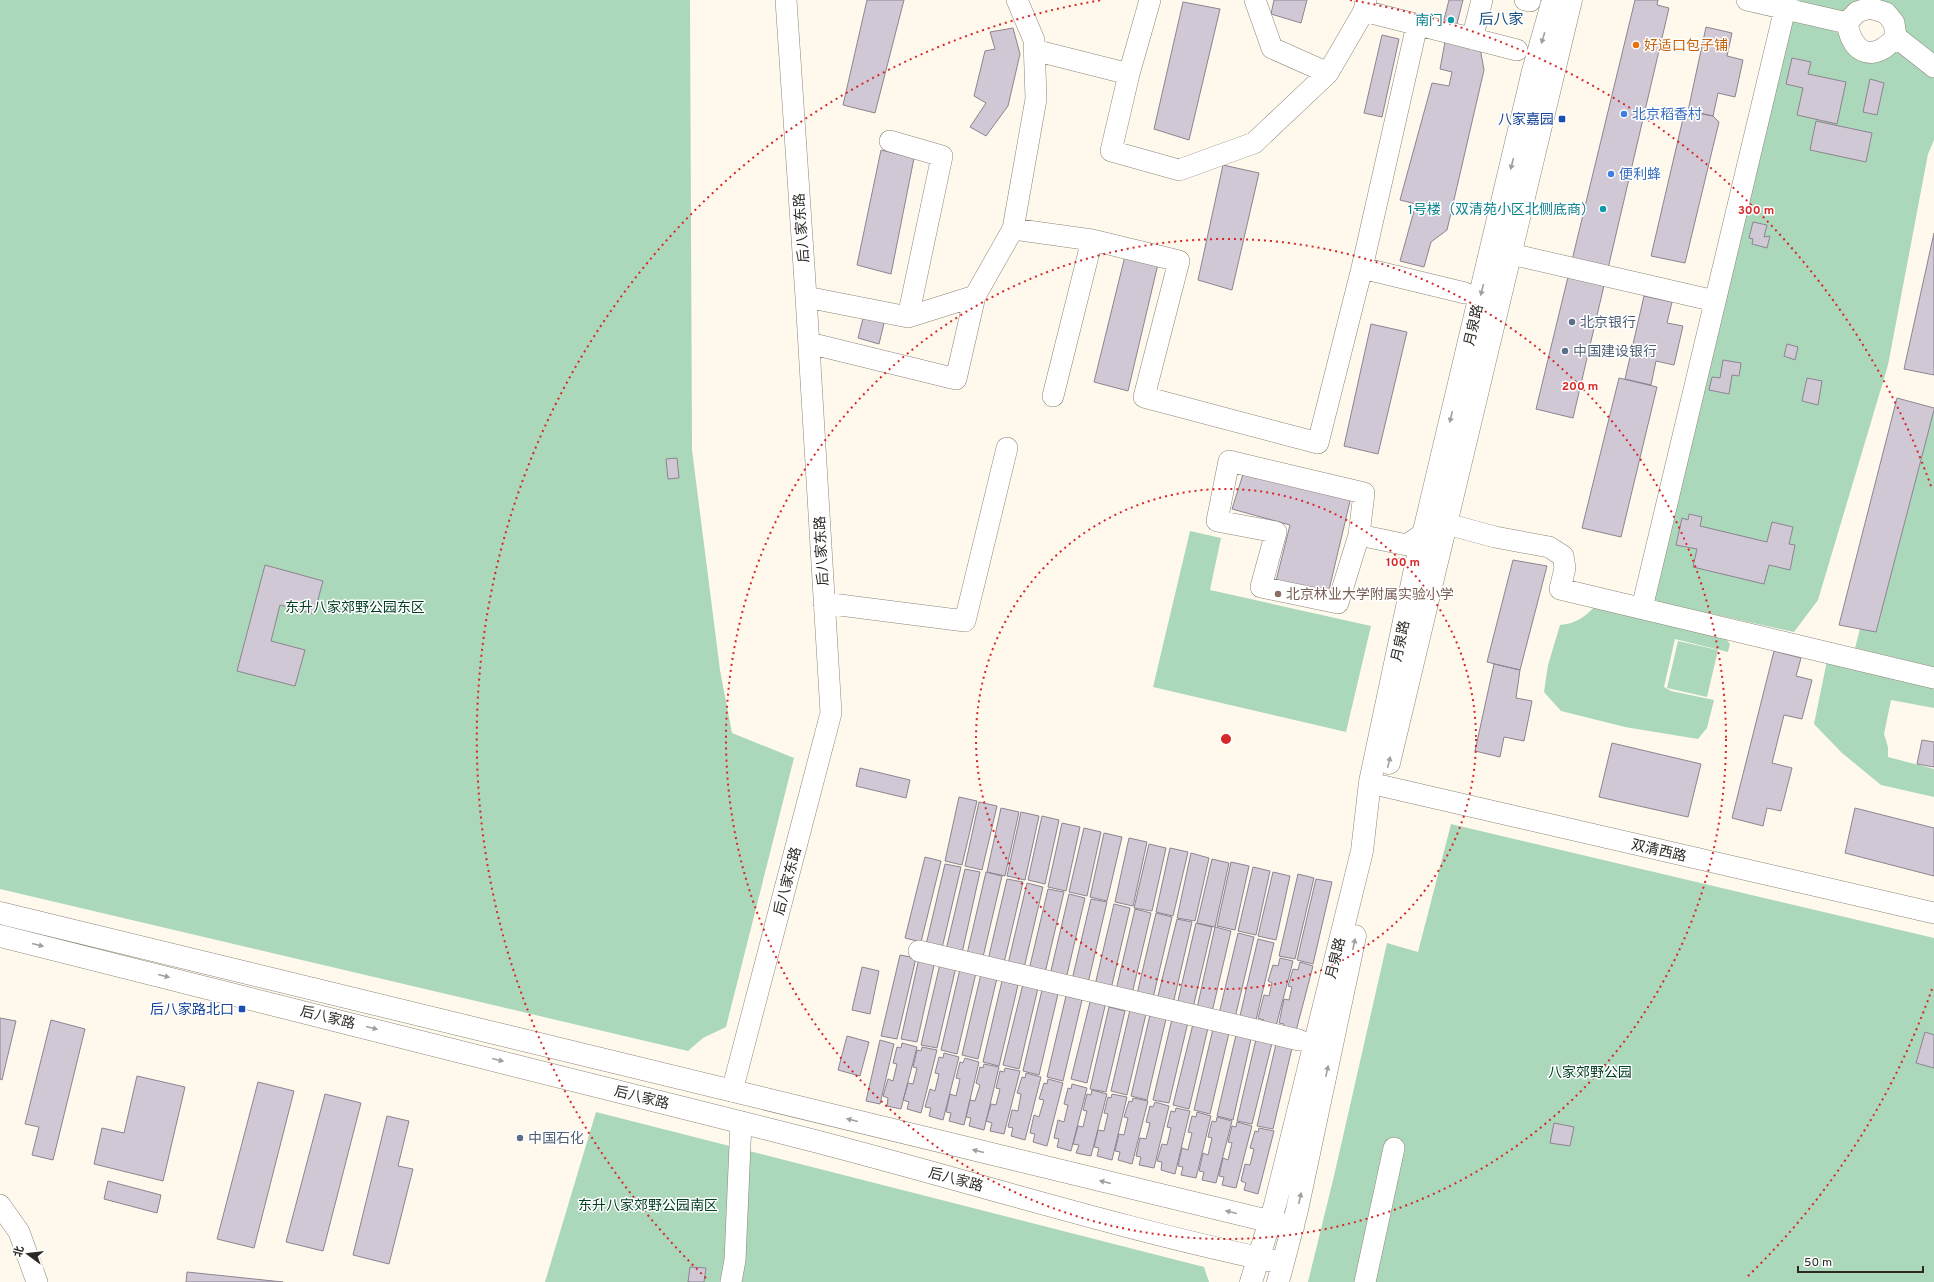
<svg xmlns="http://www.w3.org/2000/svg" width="1934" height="1282" font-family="Overpass,'Noto Sans SC',sans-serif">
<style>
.green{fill:#abd7ba}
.building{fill:#d1c8d6;stroke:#8c8490}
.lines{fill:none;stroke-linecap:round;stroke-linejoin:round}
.minor-casing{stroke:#8c8578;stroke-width:22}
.major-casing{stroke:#8c8578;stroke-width:23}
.minor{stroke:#fff;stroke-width:21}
.major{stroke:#fff;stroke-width:22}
.oneway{fill:#a09f9c}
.ring{fill:none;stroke:#d62828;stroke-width:2;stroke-dasharray:2 4}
.culture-dot{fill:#0f9aa8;stroke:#fff;stroke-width:1.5}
.food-dot{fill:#e8710a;stroke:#fff;stroke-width:1.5}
.shop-dot{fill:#3f7fe0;stroke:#fff;stroke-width:1.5}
.transit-dot{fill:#1a4fb4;stroke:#fff;stroke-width:1.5}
.service-dot{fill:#5c6f8a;stroke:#fff;stroke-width:1.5}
.education-dot{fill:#8d6e63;stroke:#fff;stroke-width:1.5}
.labels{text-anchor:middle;stroke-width:3;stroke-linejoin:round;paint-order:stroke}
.culture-label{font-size:14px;fill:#0d838f;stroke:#fff;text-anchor:end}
.food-label{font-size:14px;fill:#c56008;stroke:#fff;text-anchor:start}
.shop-label{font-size:14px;fill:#366cbe;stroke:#fff;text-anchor:start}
.transit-label{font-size:14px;fill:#164399;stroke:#fff;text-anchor:end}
.street-label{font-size:14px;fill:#2c2924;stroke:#fff}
.service-label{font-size:14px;fill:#4e5e75;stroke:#fff;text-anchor:start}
.education-label{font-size:14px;fill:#785e54;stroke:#fff;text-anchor:start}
.park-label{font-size:14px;fill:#034023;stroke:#fff}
.neighbourhood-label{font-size:15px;fill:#184f81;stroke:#fff}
.centre{fill:#d62828;stroke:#fff;stroke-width:2}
.ring-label{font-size:12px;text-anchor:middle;font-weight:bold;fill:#d62828;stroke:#fff;stroke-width:3;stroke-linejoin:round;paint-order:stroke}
</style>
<rect width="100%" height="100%" fill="#fff9ed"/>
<path class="green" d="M0 0H690L692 450 720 670 732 733 794 758 726 1027 703 1038 688 1051 0 889Z
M1792 0H1860L1845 12 1833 14Z
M1876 0H1934V58L1899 36Z
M1786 21 1803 22 1840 33 1845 46 1896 44 1934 76V140L1928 154 1888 365 1818 600 1794 632 1654 601 1650 586Z
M1934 410V667L1855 648 1860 629 1876 632Z
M1190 531 1221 538 1210 590 1371 626 1346 732 1153 687Z
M1598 603 1721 633 1730 644 1728 652 1675 639 1664 687 1671 691 1714 700 1707 728 1698 739 1625 727 1561 711 1544 692 1548 665 1560 625C1578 623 1585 617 1598 603Z
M1678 641 1718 650 1707 697 1667 688Z
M1828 656 1934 681V708L1891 700 1884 734 1888 747V757L1934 769V797L1881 785 1842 753 1814 724Z
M1451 824 1934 938V1282H1308L1334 1176 1387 943 1418 952Z
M596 1112 1204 1267 1209 1282H545Z"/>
<path class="building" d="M867 0H904L875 113 843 105Z
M1274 0H1307L1301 23 1271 14Z
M1449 0H1463L1452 43 1439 39Z
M1635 0H1658L1657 5 1669 8 1573 418 1536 409Z
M1183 2 1220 9 1189 140 1154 129Z
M1706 27 1732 33 1727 56 1743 60 1735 97 1718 93 1713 116 1688 111Z
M1013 28 1020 54 1008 106 986 136 970 127 986 103 974 96 985 51 995 49 990 32Z
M1382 35 1399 39 1382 117 1364 113Z
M1445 42 1480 48 1484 70 1447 230 1431 242 1424 267 1400 261 1416 204 1400 200 1432 83 1449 86 1452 72 1440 69Z
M1792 58 1811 62 1808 74 1846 82 1837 124 1797 115 1803 88 1786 84Z
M1870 79 1884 83 1877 115 1863 112Z
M1685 110 1713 116 1719 122 1685 263 1651 256Z
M1816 121 1872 133 1866 162 1810 150Z
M881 150 914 158 891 274 857 265Z
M1223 165 1259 173 1232 290 1198 280Z
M1753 222 1767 225 1764 237 1770 236 1767 248 1752 244 1753 239 1749 238Z
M1934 233V375L1904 369Z
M1125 256 1158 264 1128 391 1094 382Z
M1644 296 1672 302 1667 323 1683 326 1674 365 1656 361 1651 385 1625 379Z
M864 314 885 319 879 344 858 338Z
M1371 324 1407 332 1378 454 1344 446Z
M1787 344 1798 347 1795 360 1784 356Z
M1723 360 1741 363 1739 376 1732 375 1729 394 1709 390 1712 377 1720 378Z
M1619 378 1657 387 1621 537 1582 528Z
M1807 378 1822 381 1818 405 1802 401Z
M1897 398 1934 408V410L1876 632 1839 625Z
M677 458 679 478 668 479 666 459Z
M1245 468 1351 497 1328 594 1276 581 1290 525 1232 509Z
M1689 514 1702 517 1700 526 1767 542 1772 522 1793 527 1789 544 1795 545 1790 570 1769 565 1764 584 1693 567 1697 549 1676 545 1682 518 1688 520Z
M1513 560 1547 566 1520 670 1487 662Z
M265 565 323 581 314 614 280 605 271 641 305 650 295 686 237 671Z
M1774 651 1801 658 1796 676 1812 680 1802 719 1784 715 1772 763 1792 768 1781 811 1767 808 1763 826 1732 818Z
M1494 664 1520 670 1516 698 1532 701 1524 741 1504 737 1500 757 1475 751Z
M1922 740 1934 742V767L1917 764Z
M1612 743 1701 764 1688 817 1599 797Z
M860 768 910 780 906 798 856 786Z
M959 797 977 801 962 865 945 861Z
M979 802 997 806 982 870 965 866Z
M1001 808 1019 812 1005 876 987 872Z
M1855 808 1934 828V876L1845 853Z
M1021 812 1039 816 1025 880 1007 876Z
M1042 816 1059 820 1045 884 1028 880Z
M1062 823 1080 827 1066 891 1048 887Z
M1084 828 1101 832 1087 896 1069 892Z
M1104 833 1122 837 1107 901 1090 897Z
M1129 838 1147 842 1133 906 1115 902Z
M1149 844 1166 848 1152 911 1134 908Z
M1170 848 1188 852 1173 916 1156 912Z
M1191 853 1209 858 1195 921 1177 918Z
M925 857 941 861 921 942 905 938Z
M1212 859 1229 863 1215 927 1197 923Z
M1231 862 1249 866 1235 930 1217 926Z
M945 864 961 867 942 948 926 945Z
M1253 867 1270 871 1256 935 1238 931Z
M965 869 980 872 962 953 946 950Z
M986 872 1002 876 983 957 967 954Z
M1273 872 1290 876 1276 940 1258 936Z
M1298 874 1314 878 1295 959 1279 956Z
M1007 879 1023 882 1004 963 988 960Z
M1316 879 1332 882 1313 964 1297 960Z
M1027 883 1043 887 1024 968 1008 964Z
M1048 889 1064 892 1045 973 1029 970Z
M1069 894 1085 898 1066 979 1050 975Z
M1091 899 1107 902 1088 983 1072 980Z
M1114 904 1130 908 1111 989 1095 985Z
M1135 909 1151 913 1132 994 1116 990Z
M1156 913 1172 917 1153 998 1137 994Z
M1177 919 1192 922 1173 1004 1157 1000Z
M1196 923 1212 927 1193 1008 1177 1005Z
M1215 927 1231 931 1212 1012 1197 1008Z
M1238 933 1254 937 1235 1018 1219 1014Z
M1258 939 1274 943 1255 1024 1239 1020Z
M900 955 916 958 897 1039 881 1036Z
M919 958 935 961 917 1042 901 1039Z
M1280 958 1293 961 1276 1026 1263 1023 1264 1020 1258 1018 1264 995 1269 996 1272 983 1268 981 1273 965 1278 966Z
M1300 962 1313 966 1296 1031 1283 1027 1284 1024 1279 1023 1284 999 1289 1000 1292 987 1288 986 1293 969 1298 970Z
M940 964 956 967 937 1048 921 1045Z
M862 967 879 971 870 1014 852 1010Z
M960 969 976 973 957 1054 941 1050Z
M981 974 997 978 978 1059 962 1055Z
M1002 981 1018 985 999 1066 983 1062Z
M1023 984 1038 988 1019 1069 1003 1065Z
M1042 990 1058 994 1039 1075 1023 1071Z
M1066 996 1082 1000 1063 1081 1047 1077Z
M1091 998 1106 1002 1087 1083 1071 1079Z
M1109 1007 1125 1011 1106 1092 1090 1089Z
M1130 1010 1146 1014 1127 1095 1111 1091Z
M1150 1015 1166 1019 1147 1100 1131 1096Z
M0 1018 16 1021 2 1080 0 1079Z
M1172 1019 1188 1022 1169 1103 1153 1100Z
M51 1020 85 1029 53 1160 32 1155 39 1127 25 1124Z
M1193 1024 1208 1028 1189 1109 1173 1105Z
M1213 1029 1229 1033 1210 1114 1194 1110Z
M1925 1032 1934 1035V1068L1916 1063Z
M1236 1035 1251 1039 1233 1120 1217 1116Z
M847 1036 869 1042 860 1076 838 1070Z
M1256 1039 1272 1043 1252 1124 1237 1121Z
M880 1040 894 1044 880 1104 866 1101Z
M902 1043 917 1047 901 1109 887 1106 888 1098 883 1096 888 1079 893 1081 897 1064 893 1063 897 1047 901 1048Z
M1276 1044 1292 1048 1273 1129 1257 1126Z
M922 1047 937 1050 921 1113 907 1109 909 1102 903 1100 908 1083 913 1084 917 1068 913 1067 917 1050 921 1051Z
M944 1053 959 1057 943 1120 929 1116 931 1108 925 1107 930 1089 935 1091 939 1074 935 1073 939 1057 943 1058Z
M965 1058 979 1062 964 1125 949 1121 951 1113 946 1112 950 1094 956 1096 960 1079 956 1078 960 1062 963 1063Z
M984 1064 999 1067 984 1130 969 1126 971 1118 966 1117 970 1100 975 1101 980 1085 976 1083 980 1067 983 1068Z
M1005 1068 1020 1071 1004 1134 990 1131 992 1123 986 1121 991 1104 996 1105 1000 1089 996 1088 1000 1071 1004 1072Z
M1026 1073 1041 1077 1025 1140 1011 1136 1013 1128 1008 1127 1012 1110 1018 1111 1021 1094 1017 1093 1022 1077 1025 1078Z
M137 1076 185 1087 163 1181 94 1164 102 1128 124 1133Z
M1048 1079 1063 1083 1047 1146 1033 1142 1035 1134 1030 1133 1034 1115 1039 1117 1044 1100 1039 1099 1044 1083 1047 1084Z
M258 1082 294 1091 254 1248 217 1239Z
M1072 1084 1087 1088 1071 1151 1057 1147 1059 1139 1054 1138 1058 1120 1064 1122 1068 1105 1064 1104 1068 1088 1071 1089Z
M1092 1090 1107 1094 1091 1156 1076 1153 1079 1145 1073 1144 1078 1126 1083 1127 1087 1111 1083 1110 1087 1094 1091 1095Z
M325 1094 361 1103 323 1251 286 1242Z
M1112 1094 1127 1097 1112 1160 1097 1156 1099 1148 1094 1147 1098 1130 1104 1131 1108 1114 1104 1113 1108 1097 1111 1098Z
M1133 1098 1148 1101 1132 1164 1118 1160 1120 1152 1115 1151 1119 1134 1124 1135 1128 1118 1124 1117 1129 1101 1132 1102Z
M1155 1102 1169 1106 1154 1168 1139 1165 1141 1157 1136 1156 1140 1138 1146 1139 1150 1123 1146 1122 1150 1106 1153 1107Z
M1176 1108 1190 1111 1175 1174 1161 1170 1162 1162 1157 1161 1162 1144 1167 1145 1171 1128 1167 1127 1171 1111 1175 1112Z
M1197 1112 1211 1116 1196 1178 1181 1175 1183 1167 1178 1166 1182 1148 1188 1150 1192 1133 1188 1132 1192 1116 1196 1117Z
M387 1116 409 1121 398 1166 413 1169 389 1264 353 1255Z
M1217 1117 1232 1121 1216 1183 1202 1180 1204 1172 1199 1171 1203 1153 1208 1155 1212 1138 1208 1137 1212 1121 1216 1122Z
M1237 1122 1252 1126 1236 1188 1222 1185 1224 1177 1219 1176 1223 1158 1228 1160 1232 1143 1228 1142 1232 1126 1236 1127Z
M1554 1123 1574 1127 1570 1146 1550 1143Z
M1259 1128 1274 1131 1258 1194 1244 1190 1246 1183 1241 1181 1245 1164 1250 1165 1254 1149 1250 1148 1255 1131 1258 1132Z
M108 1181 161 1195 157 1213 104 1199Z
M690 1267 706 1268 704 1282H688Z
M187 1272 283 1282H186Z"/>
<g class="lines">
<g class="minor-casing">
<path id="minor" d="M1150 0 1129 74 1111 151 1179 170 1254 143 1328 73 1364 11 1366 0
M1255 0 1272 48 1328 73
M1525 0 1530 1
M1747 0 1847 23 1857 12 1870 8 1886 13 1894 23 1896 37 1934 67
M1364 11 1517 50
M1847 23C1853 56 1874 62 1896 37
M1472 39 1482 0
M1034 50 1129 74
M1013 229 1036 99 1034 40 1017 0
M1511 254 1715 301
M1362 268 1465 293
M806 297 908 317 942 156 890 141
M908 317 975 296 1013 229 1092 240 1179 261 1144 397 1318 443 1362 268 1417 25
M809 343 956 379 975 296
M1053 396 1092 240
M1447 524 1495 537 1549 547 1563 556 1565 568 1560 589 1934 678
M1359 535 1364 493 1229 461 1217 521 1276 532 1261 587 1338 603 1359 535 1407 545 1424 533
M824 603 965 621 1007 448
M1642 608 1787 0
M1383 786 1934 913
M919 951 1299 1040
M732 1091 831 713 806 297 786 0
M0 1205 19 1232 37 1282
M731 1282 735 1260 741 1122
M1365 1282 1394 1148"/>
</g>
<g class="major-casing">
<path id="major" d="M1389 763 1571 0
M0 913 1293 1227
M0 936C269 1002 538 1069 807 1139 966 1180 1123 1230 1283 1263
M1251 1282 1275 1205 1362 851 1370 782 1415 569 1533 71 1553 0
M1278 1282 1297 1210 1355 936"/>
</g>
<use href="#minor" class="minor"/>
<use href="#major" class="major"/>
</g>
<defs><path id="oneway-solid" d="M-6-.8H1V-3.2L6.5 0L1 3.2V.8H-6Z"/></defs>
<g class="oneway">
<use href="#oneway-solid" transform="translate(1543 38) rotate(107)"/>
<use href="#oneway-solid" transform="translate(1512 164) rotate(104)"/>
<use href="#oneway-solid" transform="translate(1482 290) rotate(104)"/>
<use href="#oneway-solid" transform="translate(1451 417) rotate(103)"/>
<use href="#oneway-solid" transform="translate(1389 762) rotate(-76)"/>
<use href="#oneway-solid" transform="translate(1354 944) rotate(-78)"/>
<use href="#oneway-solid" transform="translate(38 945) rotate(14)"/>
<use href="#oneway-solid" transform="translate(164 976) rotate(14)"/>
<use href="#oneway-solid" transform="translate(372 1028) rotate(14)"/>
<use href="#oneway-solid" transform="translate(498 1060) rotate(14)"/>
<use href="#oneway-solid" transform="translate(1327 1071) rotate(-78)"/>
<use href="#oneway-solid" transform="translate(852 1120) rotate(-166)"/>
<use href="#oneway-solid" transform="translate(978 1151) rotate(-166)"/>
<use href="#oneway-solid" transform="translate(1105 1182) rotate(-166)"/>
<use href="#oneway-solid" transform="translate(1300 1198) rotate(-78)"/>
<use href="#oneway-solid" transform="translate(1231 1212) rotate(-166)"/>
</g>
<g class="ring">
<circle cx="1226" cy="739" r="250"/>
<circle cx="1226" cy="739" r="500"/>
<path d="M1932 989A749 749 0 0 1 1746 1278M706 1278A749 749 0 0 1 1102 0M1350 0A749 749 0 0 1 1932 489"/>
</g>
<g class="culture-dot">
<circle cx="1451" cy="20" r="4"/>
<circle cx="1603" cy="209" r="4"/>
</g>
<circle class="food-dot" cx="1636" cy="45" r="4"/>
<g class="shop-dot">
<circle cx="1624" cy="114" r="4"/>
<circle cx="1611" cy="174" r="4"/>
</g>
<g class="transit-dot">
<rect x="1558" y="115" width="8" height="8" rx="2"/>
<rect x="238" y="1005" width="8" height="8" rx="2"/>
</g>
<g class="service-dot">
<circle cx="1572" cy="322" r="4"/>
<circle cx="1565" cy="351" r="4"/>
<circle cx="520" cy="1138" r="4"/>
</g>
<circle class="education-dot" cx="1278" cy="594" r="4"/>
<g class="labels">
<g class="culture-label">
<text x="1443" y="25">南门</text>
<text x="1595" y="214">1号楼（双清苑小区北侧底商）</text>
</g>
<g class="food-label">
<text x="1644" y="50">好适口包子铺</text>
</g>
<g class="shop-label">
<text x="1632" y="119">北京稻香村</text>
<text x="1619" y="179">便利蜂</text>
</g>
<g class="transit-label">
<text x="1554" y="124">八家嘉园</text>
<text x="234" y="1014">后八家路北口</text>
</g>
<g class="street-label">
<text transform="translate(801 228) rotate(-94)" y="5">后八家东路</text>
<text transform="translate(1473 325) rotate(-77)" y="5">月泉路</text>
<text transform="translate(821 551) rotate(-93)" y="5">后八家东路</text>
<text transform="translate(1400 641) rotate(-78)" y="5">月泉路</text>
<text transform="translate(1659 850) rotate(13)" y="5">双清西路</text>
<text transform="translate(787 881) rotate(-75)" y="5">后八家东路</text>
<text transform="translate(1335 958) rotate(-76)" y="5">月泉路</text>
<text transform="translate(328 1017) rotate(14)" y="5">后八家路</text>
<text transform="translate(642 1097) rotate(14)" y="5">后八家路</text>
<text transform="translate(956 1179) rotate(15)" y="5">后八家路</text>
</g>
<g class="service-label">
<text x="1580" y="327">北京银行</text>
<text x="1573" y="356">中国建设银行</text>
<text x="528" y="1143">中国石化</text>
</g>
<g class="education-label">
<text x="1286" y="599">北京林业大学附属实验小学</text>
</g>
<g class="park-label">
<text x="355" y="612">东升八家郊野公园东区</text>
<text x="1590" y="1077">八家郊野公园</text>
<text x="648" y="1210">东升八家郊野公园南区</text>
</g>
<g class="neighbourhood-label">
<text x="1501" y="24">后八家</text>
</g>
</g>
<circle cx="1226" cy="739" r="6" class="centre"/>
<g class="ring-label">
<text x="1756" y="214">300 m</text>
<text x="1580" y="390">200 m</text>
<text x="1403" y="566">100 m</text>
</g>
<g transform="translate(28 1254) rotate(285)" stroke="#ffffff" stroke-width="3" paint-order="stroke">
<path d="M0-3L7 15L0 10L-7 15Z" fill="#2c2924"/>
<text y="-6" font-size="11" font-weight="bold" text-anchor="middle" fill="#2c2924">北</text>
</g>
<path d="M1798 1266v6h125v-6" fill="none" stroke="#2c2924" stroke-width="2"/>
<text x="1804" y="1266" font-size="12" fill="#2c2924" stroke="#ffffff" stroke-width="3" paint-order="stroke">50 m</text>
</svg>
